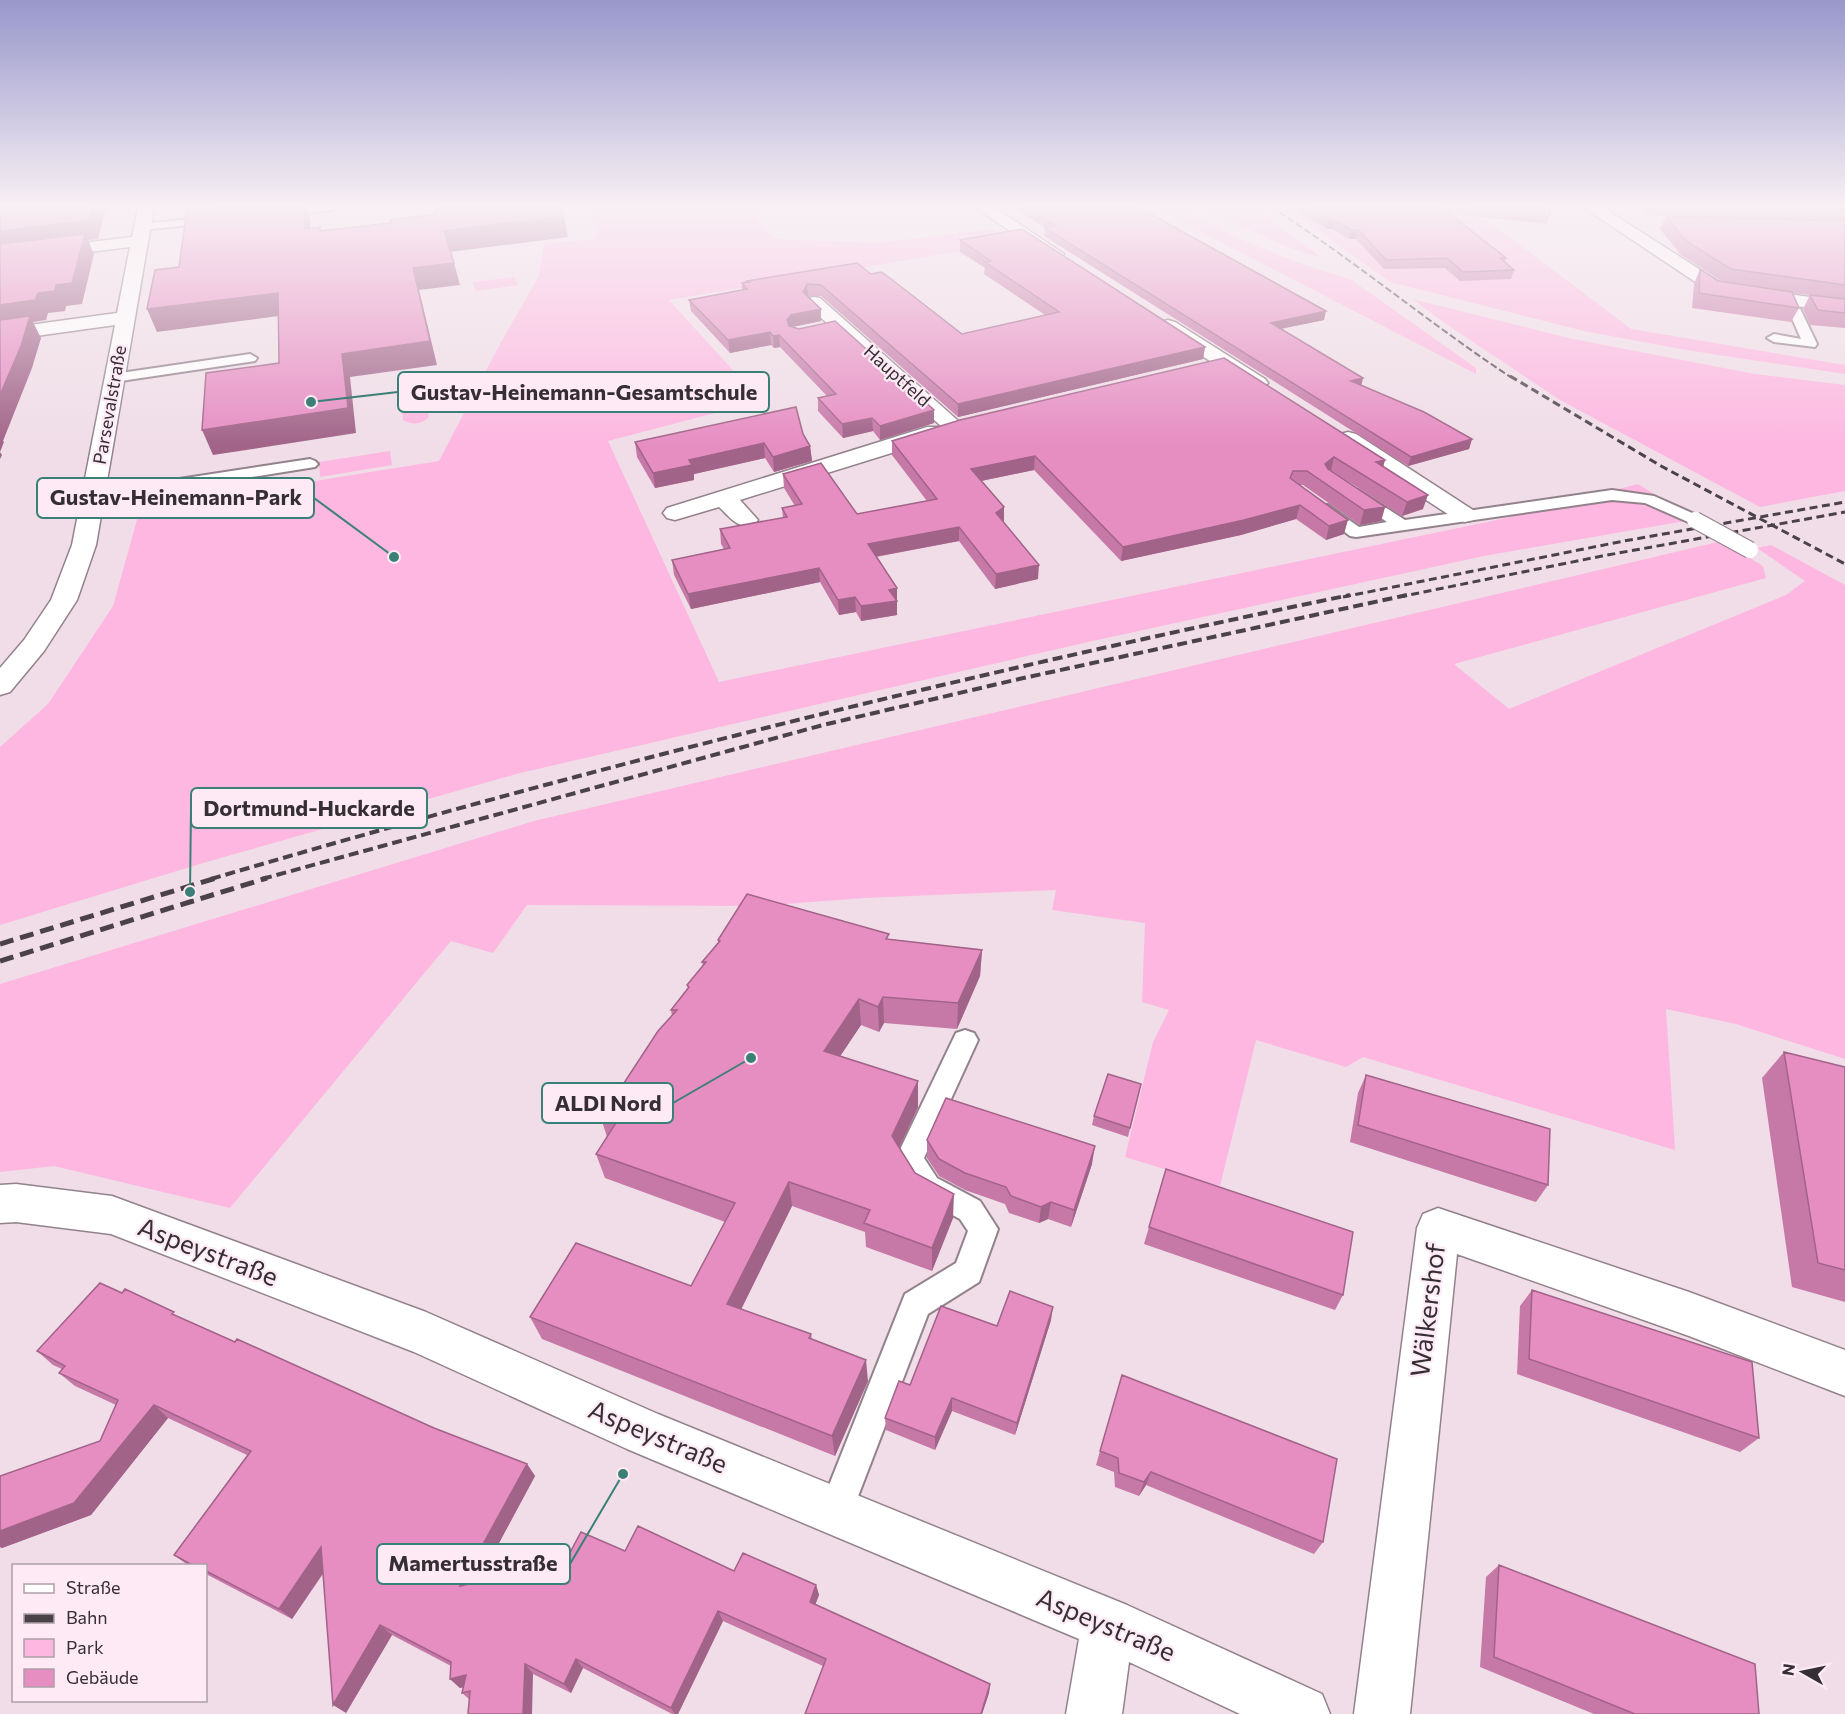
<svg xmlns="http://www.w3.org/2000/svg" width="1845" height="1714" font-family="Commissioner,sans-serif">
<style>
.green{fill:#fdb7e0}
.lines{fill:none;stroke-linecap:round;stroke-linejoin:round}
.service-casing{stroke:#93828b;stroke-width:4}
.minor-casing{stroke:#93828b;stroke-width:3}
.service{fill:#fff;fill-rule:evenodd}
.minor{fill:#fff;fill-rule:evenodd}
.rail-far3{stroke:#4b4247;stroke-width:2;stroke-dasharray:7 3;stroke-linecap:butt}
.rail-far2{stroke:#4b4247;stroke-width:3;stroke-dasharray:8 4.5;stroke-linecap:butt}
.rail-far1{stroke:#4b4247;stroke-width:4;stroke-dasharray:10 5;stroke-linecap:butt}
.rail{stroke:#4b4247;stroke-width:5;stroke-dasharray:14 7;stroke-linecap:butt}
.service-bridge-casing{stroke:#93828b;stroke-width:18;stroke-linecap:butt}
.service-bridge{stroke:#fff;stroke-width:16}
.wall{fill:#c679a7}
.shaded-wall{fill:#a16388}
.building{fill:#e68dc2;stroke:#a16388;stroke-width:1.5}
.labels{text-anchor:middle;stroke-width:4.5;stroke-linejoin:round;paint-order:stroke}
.far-street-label{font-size:18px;fill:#352e32;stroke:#fdeaf4}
.near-street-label{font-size:26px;fill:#352e32;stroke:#fdeaf4}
.leader{fill:none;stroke:#3b8076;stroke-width:2}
.callout-dot{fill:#3b8076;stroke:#fdeaf4;stroke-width:2}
.callout{fill:#fdeaf4;stroke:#3b8076;stroke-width:2}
.callout-label{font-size:22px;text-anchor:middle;font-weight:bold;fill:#352e32}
</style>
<rect width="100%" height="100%" fill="#f0dde7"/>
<path class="green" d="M588 207H760L756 219 774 239 877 243 993 229 1013 242 669 300 761 401 608 441 719 682 1506 518 1638 484 1667 502 1685 521 1484 556 1088 642 520 773 203 863 0 925V747L48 704 113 606 140 509 439 461 500 344 539 276 544 244 596 239 597 232Z
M1153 207H1177L1243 241 1313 268 1350 279 1476 368V374Z
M1201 207H1252L1322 258 1287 247Z
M1286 207H1470L1631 329 1845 365V374L1686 350 1584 331 1390 282Z
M514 277 518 285 476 291 473 282Z
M1412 299 1573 339 1755 374 1845 385V491L1760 507 1560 400 1446 324Z
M412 405 428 412 429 417C421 425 412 425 403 420L402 408Z
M390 451 392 465 320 477 319 462Z
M1722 541 1763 566 1766 578 1454 664 1509 709 1786 595 1805 581 1757 548 1771 545 1845 585V1059L1736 1024 1666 1009 1675 1150 1363 1057 1346 1067 1256 1040 1220 1186 1125 1157 1153 1042 1169 1010 1142 1002 1145 923 1052 910 1056 890 864 898 759 906 527 905 493 953 451 941 230 1208 54 1166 0 1172V984L534 821Z"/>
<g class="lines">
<g class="service-casing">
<path id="service" d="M299 207H337L332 210 277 216 272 213 277 210Z
M215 217 219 218V222L141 230 136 227 141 224Z
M1790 296 1796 300 1817 344 1815 347 1774 342 1767 338 1774 334 1801 339 1784 300Z
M250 354 257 358 255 361 114 382 107 378 114 374Z
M310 459 315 461 318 464 315 467 94 502 86 497 94 492Z
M1358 490 1405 520 1612 490 1654 496 1701 517 1703 520 1695 525 1645 503 1612 500 1356 537 1350 536 1314 508 1316 505H1328L1359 527 1387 522 1352 498 1350 495Z
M965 1030 974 1033 978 1040 924 1158 937 1178 980 1201 998 1229 979 1282 928 1314 847 1525 835 1530 823 1525 818 1513 905 1294 956 1263 968 1231 960 1219 917 1196 895 1160 956 1033Z"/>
</g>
<g class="minor-casing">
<path id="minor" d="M138 207H154L96 545 77 600 44 651 10 692 0 695V668L24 640 51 600 72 545 115 325 0 341V329L117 313 130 247 0 263V253L132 237Z
M975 207H994L1064 254 1062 258H1050Z
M1583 207H1602L1724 285 1845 302V312L1753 301 1712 293Z
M814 297 820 298 964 426 961 431 953 432 944 429 946 432 943 437 740 500 758 520 754 525C737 529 731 518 719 507L675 520 667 518 663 513 667 508 927 427H942L808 306 805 302 808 298Z
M1168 320 1175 322 1265 379 1268 383 1265 387H1251L1161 330 1159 326 1161 322Z
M1348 432 1356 434 1473 510 1477 515 1473 520 1465 522 1457 520 1340 444 1337 439 1340 434Z
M16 1184 112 1196 426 1312 658 1414 1127 1605 1322 1694 1330 1714H1240L1129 1662 1122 1714H1066L1079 1639 627 1449 414 1352 111 1234 16 1222 0 1223V1185Z
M1438 1208 1689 1292 1845 1350V1396L1689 1336 1457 1254 1410 1714H1354L1417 1228 1423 1214Z"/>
</g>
<use href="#service" class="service"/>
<use href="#minor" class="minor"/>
<path class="rail-far3" d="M1271 207C1354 260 1430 324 1512 378"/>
<path class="rail-far2" d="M1510 376 1661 466 1845 564
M1343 597 1624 541 1845 502
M1399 597 1602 556 1845 512"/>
<path class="rail-far1" d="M211 879C587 768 966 674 1350 595
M262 879 823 725 1019 679 1407 595"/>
<path class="rail" d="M0 944 216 878
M0 961 267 878"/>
<g class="service-bridge-casing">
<path id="service-bridge" d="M1695 520 1750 550"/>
</g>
<use href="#service-bridge" class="service-bridge"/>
</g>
<path class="wall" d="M1012 207H1138L1324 320 1281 329 1361 385 1472 439 1469 449 1408 466 1044 236 1045 228H1046Z
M1291 207H1550V215L1547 224 1450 214 1506 258 1505 262 1514 270 1511 279 1460 281 1445 268 1384 269 1356 239H1349L1332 229H1327Z
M1643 207H1845V221L1649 215Z
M1666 216 1845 221V328L1810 325 1803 309 1810 295 1792 293 1799 308 1791 322 1692 308 1694 284 1700 269 1718 281 1723 282 1681 255 1660 229Z
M960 240 1205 347 1203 359 958 417 821 296H808L821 309V321L792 327 934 410V423L880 440 873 431 843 438 818 411V398L827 396 780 347 774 348 771 345 730 353 691 311 689 300 742 290V283L748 282 747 281 871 274 962 334 1045 315 984 274 985 268 960 252Z
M960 420 1385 460 1383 467 1423 509 1402 516 1343 478 1385 507 1381 521 1360 525 1303 485H1300L1344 534 1326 540 1296 519 1241 535 1121 561 1034 470 981 481 1004 521 1003 522 1038 579 995 589 959 541 876 557 897 602V615L861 621 856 612 839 615 820 582 691 609 674 575 672 560 724 549 721 544 720 529 783 518 782 508 795 506 784 488 783 474 857 514 927 501 892 455V441Z
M803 434 810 446 812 461 774 472 765 458 694 474V480L655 488 637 457 635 442Z
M889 939 982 950 980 976 957 1029 884 1023 879 1032 861 1025 840 1056 918 1081V1107L899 1148 915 1173 953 1218 932 1271 866 1247 865 1232 792 1206 741 1309 811 1334 812 1339 868 1381 835 1456 542 1339 530 1317 691 1286 725 1222 605 1178 596 1154 607 1137 601 1118 672 1016 671 1010 688 989 687 985 703 966 702 962 718 942V940Z
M1784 1052 1845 1067V1302L1792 1287 1762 1078Z
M1366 1075 1548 1185 1536 1202 1350 1142 1358 1093Z
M1141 1084 1128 1137 1092 1125 1094 1116Z
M927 1140 1092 1164 1071 1227 1048 1219 1039 1223 1009 1213 1005 1204 965 1190 939 1176 927 1158Z
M1149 1227 1343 1295 1335 1310 1144 1244Z
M1532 1290 1759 1438 1740 1452 1517 1374 1520 1306Z
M122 1293 434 1428 527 1464 535 1476 478 1582 625 1551 734 1571 816 1585 819 1595 815 1605 990 1684 989 1693 982 1714H805L823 1666 723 1621 678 1714H672L583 1668 571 1693 533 1674 469 1699 462 1693 463 1687 460 1688 450 1679 451 1666 392 1635 346 1713 323 1574 292 1619 206 1574V1566H189L174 1555 247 1455 168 1418 91 1515 2 1548 0 1547V1476L100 1441 116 1405 75 1386 59 1373 62 1369 53 1365 37 1351Z
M1051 1320 1015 1435 952 1411 935 1450 886 1430 885 1418 910 1385 997 1326Z
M1122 1375 1323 1542 1314 1554 1146 1485 1139 1496 1115 1487 1114 1472 1096 1465Z
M1499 1565 1759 1714H1594L1480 1667 1486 1577Z"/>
<path class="shaded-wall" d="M93 207H106L98 239 88 240 94 254 82 304 66 306 65 311 48 313 46 320 33 322 41 338 32 368 3 441 4 442 0 452 2 455 0 459V305L38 293 56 285 0 251V231Z
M304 207H307L310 218 312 250 305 229Z
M564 216 568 237 450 252 444 231Z
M1329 220H1334L1332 229H1327Z
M1358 229 1356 239H1349L1351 230Z
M454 263 460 285 419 290 437 365 350 377 356 433 213 455 202 430 413 268Z
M807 284 808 296 803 304V292Z
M278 293 286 315 157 332 147 309Z
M821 309V321L792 327 788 332 787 320 791 315Z
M1326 311 1324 320 1269 331 1271 323Z
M770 332 771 345 730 353 728 340Z
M779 335 780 347 774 348 773 336Z
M1205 347 1203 359 958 417V404Z
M1363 378 1361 387 1351 381Z
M934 410V423L880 440V426Z
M872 418 873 431 843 438 842 424Z
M1472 439 1469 449 1408 466 1411 457Z
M764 443 765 458 694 474V480L655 488 653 473 689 460Z
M810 446 812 461 774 472 773 457Z
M1035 456 1034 470 971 483V469Z
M1334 457 1331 471 1322 478 1325 464Z
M1385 460 1381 474 1376 462Z
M1428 495 1423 509 1402 516 1407 502Z
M1300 505 1296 519 1241 535 1121 561 1123 547Z
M1004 507V521L995 527 996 513Z
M1385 507 1381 521 1360 525 1364 510Z
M1348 520 1344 534 1326 540 1329 526Z
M959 527V541L868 558V544Z
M1039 565 1038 579 995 589 996 574Z
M819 568 820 582 691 609 688 594Z
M897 588V615L861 621V606L889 590Z
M855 597 856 612 839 615 838 600Z
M982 950 980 976 957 1029 958 1003Z
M883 997 884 1023 879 1032 878 1007Z
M859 999 861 1025 827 1076 824 1051Z
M918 1081V1107L893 1161 892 1136Z
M1095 1146 1092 1164 1071 1227 1074 1210Z
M789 1182 792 1206 733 1326 727 1304Z
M954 1194 953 1218 932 1271V1248Z
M1051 1202 1048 1219 1039 1223 1041 1207Z
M1053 1307 1051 1320 1015 1435 1017 1423Z
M866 1360 868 1381 835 1456 832 1436Z
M952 1398V1411L935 1450V1437Z
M154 1405 168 1418 91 1515 2 1548 0 1547V1531Z
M527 1464 535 1476 470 1597 460 1586Z
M1151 1472 1146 1485 1139 1496 1144 1482Z
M321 1547 333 1558 292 1619 279 1609Z
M816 1585 819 1595 812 1613 810 1602Z
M718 1611 723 1621 678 1714H675L671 1708Z
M380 1625 392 1635 346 1713 333 1705Z
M576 1659 583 1668 571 1693 564 1684Z
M525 1664 533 1674 532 1714H523Z
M466 1675 476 1684 460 1688 450 1679Z
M990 1684 989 1693 982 1714H981Z"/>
<path class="building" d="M0 207H93L89 220 0 231Z
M214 207H304L305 229 320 227V231L391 223 390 220 437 214 435 207H560L564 216 444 231 454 263 413 268 430 341 342 354 348 408 202 430 206 373 279 363 278 293 147 309 155 270 179 267 187 210Z
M1025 207H1138L1326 311 1271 323 1363 378 1351 381 1424 412 1472 439 1411 457 1045 228 1056 226Z
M1308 207H1441L1506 258H1500L1514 270 1463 272 1447 258 1386 260 1358 229 1351 230 1334 220H1329Z
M1470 207H1550V215Z
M1666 216 1845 221V285L1731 269 1686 241Z
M1022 229 1205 347 958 404 821 285 807 284 803 292 821 309 791 315 787 320 789 326 799 329 835 321 934 410 880 426 872 418 842 424 818 398 836 394 779 335 773 336 770 332 728 340 689 300 747 289 742 283 749 282 747 281 857 263 871 274 881 272 886 275 962 334 1059 312 985 262 991 261 960 240Z
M85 234 72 283 56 285 55 291 38 293 35 300 0 305V244Z
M1700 269 1718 281 1792 292 1799 308 1699 293Z
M1810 295 1845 299V313L1818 310Z
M30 316 21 346 0 395V320Z
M1224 358 1385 460 1376 462 1428 495 1407 502 1334 457 1325 464 1328 469 1385 507 1364 510 1307 471H1293L1290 478 1348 520 1329 526 1300 505 1244 520 1123 547 1035 456 971 469 1004 507 996 513 1039 565 996 574 959 527 868 544 897 588 889 590 897 601 861 606 855 597 838 600 819 568 688 594 672 560 730 548 720 529 787 517 782 508 802 504 783 474 821 463 857 514 937 499 892 441 960 420Z
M796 407 803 434 810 446 773 457 764 443 689 460 692 465 653 473 635 442Z
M747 894 889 934 886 939 982 950 958 1003 883 997 878 1007 859 999 824 1051 918 1081 892 1136 915 1173 954 1194 932 1248 864 1223 870 1210 789 1182 727 1304 811 1334 809 1338 866 1360 832 1436 530 1317 576 1243 691 1286 735 1203 596 1154 616 1123 601 1118 658 1031 677 1010H671L689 987 687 985 706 962H702L720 941 718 940Z
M1784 1052 1845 1067V1270L1818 1263Z
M1108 1074 1141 1084 1130 1128 1094 1116Z
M1366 1075 1550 1129 1548 1185 1358 1125Z
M946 1098 1095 1146 1074 1210 1051 1202 1041 1207 1011 1196 1006 1187 965 1173 939 1159 927 1140Z
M1166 1169 1353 1232 1343 1295 1149 1227Z
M100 1283 122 1293 125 1289 174 1312 172 1314 235 1342 237 1339 434 1428 527 1464 460 1586 566 1560 581 1532 625 1551 638 1526 734 1571 743 1553 816 1585 810 1602 990 1684 981 1714H805L826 1659 718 1611 671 1708 576 1659 564 1684 525 1664 523 1714H468L470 1691 462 1693 466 1675 450 1679 451 1662 380 1625 333 1705 321 1547 279 1609 206 1571V1566H194L174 1555 251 1451 154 1405 74 1503 0 1531V1476L100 1441 118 1400 59 1373 65 1366 37 1351Z
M1532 1290 1752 1362 1759 1438 1529 1359Z
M1010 1291 1053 1307 1017 1423 952 1398 935 1437 885 1418 899 1381 910 1385 941 1306 997 1326Z
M1122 1375 1337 1459 1323 1542 1151 1472 1144 1482 1119 1473 1118 1458 1100 1451Z
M1499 1565 1755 1664 1759 1714H1635L1494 1657Z"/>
<linearGradient id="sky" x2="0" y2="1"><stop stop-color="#9897cb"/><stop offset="0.46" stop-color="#f8f0f4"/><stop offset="1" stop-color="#f8f0f4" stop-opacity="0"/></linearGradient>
<rect width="1845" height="447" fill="url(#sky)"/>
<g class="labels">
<g class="far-street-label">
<text transform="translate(897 376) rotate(42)" y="6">Hauptfeld</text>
<text transform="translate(110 405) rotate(-80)" y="6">Parsevalstraße</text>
</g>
<g class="near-street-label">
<text transform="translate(208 1252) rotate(21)" y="9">Aspeystraße</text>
<text transform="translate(1428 1310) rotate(-83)" y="9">Wälkershof</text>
<text transform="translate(658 1437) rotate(23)" y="9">Aspeystraße</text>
<text transform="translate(1106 1625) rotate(23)" y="9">Aspeystraße</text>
</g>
</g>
<path class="leader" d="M311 402L398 392M394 557L314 498M190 892L191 808M751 1058L673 1103M623 1474L570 1564"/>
<g class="callout-dot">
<circle cx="311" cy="402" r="6"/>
<circle cx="394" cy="557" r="6"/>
<circle cx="190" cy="892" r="6"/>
<circle cx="751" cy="1058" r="6"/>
<circle cx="623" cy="1474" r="6"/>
</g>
<g class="callout">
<rect x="398" y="372" width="371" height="40" rx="6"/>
<rect x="37" y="478" width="277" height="40" rx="6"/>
<rect x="191" y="788" width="236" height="40" rx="6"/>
<rect x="542" y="1083" width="131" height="40" rx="6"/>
<rect x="377" y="1544" width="193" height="40" rx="6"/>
</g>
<g class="callout-label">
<text x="584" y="400">Gustav-Heinemann-Gesamtschule</text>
<text x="176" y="505">Gustav-Heinemann-Park</text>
<text x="309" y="816">Dortmund-Huckarde</text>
<text x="608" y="1111">ALDI Nord</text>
<text x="473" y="1571">Mamertusstraße</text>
</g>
<rect x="12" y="1564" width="195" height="138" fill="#fdeaf4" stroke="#ad9fa6" stroke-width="1.5"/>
<rect x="24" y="1584" width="30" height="9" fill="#ffffff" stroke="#ad9fa6" stroke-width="1.5"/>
<text x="66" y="1594" font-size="18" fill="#352e32">Straße</text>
<rect x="24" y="1614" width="30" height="9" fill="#4b4247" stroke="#ad9fa6" stroke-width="1.5"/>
<text x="66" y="1624" font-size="18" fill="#352e32">Bahn</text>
<rect x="24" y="1639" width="30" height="18" fill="#fdb7e0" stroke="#ad9fa6" stroke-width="1.5"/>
<text x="66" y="1654" font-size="18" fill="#352e32">Park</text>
<rect x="24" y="1669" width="30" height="18" fill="#e68dc2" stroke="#ad9fa6" stroke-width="1.5"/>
<text x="66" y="1684" font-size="18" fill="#352e32">Gebäude</text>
<g transform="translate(1803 1672) rotate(279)" stroke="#fdeaf4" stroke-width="4.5" paint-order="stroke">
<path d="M0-4.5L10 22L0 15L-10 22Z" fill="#352e32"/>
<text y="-9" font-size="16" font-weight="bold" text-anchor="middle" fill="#352e32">N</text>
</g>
</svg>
